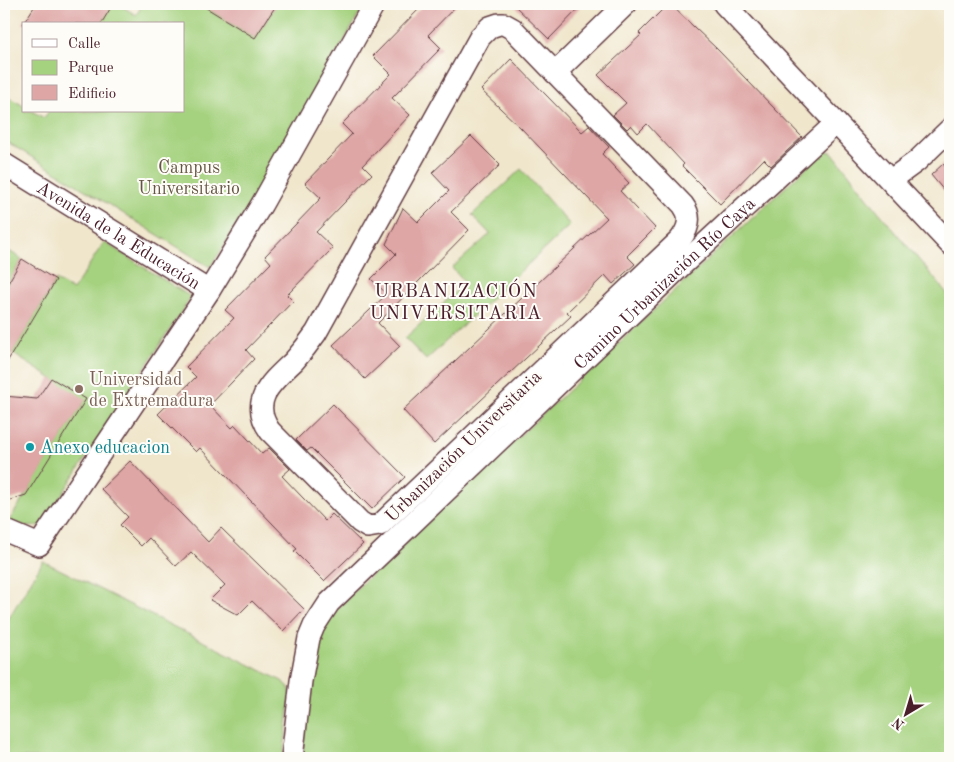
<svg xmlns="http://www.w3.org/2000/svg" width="954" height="762" font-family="'Old Standard TT',serif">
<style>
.green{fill:#a5d27f;stroke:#787855}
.building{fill:#dea6a5}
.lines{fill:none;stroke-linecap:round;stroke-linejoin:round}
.minor-casing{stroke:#633d43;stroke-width:24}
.minor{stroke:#fff;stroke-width:21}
.education-dot{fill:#8d6e63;stroke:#fdfcf7;stroke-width:2}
.culture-dot{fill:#0f9aa8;stroke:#fdfcf7;stroke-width:2}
.labels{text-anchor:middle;stroke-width:4;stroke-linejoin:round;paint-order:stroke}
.park-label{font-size:18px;fill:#655544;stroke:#fdfcf7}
.street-label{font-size:18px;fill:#4a1f2b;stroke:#fdfcf7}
.education-label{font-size:18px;fill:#785e54;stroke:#fdfcf7;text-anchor:start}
.culture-label{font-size:18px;fill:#0d838f;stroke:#fdfcf7;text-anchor:start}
.neighbourhood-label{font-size:19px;letter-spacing:1px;fill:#4a1f2b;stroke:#fdfcf7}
</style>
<rect width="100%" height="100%" fill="#fdfcf7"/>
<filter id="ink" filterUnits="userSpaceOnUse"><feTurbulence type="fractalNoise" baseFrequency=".02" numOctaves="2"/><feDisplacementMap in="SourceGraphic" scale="10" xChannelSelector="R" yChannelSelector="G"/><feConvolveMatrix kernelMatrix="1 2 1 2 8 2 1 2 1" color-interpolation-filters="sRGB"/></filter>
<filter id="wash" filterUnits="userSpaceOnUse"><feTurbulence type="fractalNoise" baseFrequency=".0096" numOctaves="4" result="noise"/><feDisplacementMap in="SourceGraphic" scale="20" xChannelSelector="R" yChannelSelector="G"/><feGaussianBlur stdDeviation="1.12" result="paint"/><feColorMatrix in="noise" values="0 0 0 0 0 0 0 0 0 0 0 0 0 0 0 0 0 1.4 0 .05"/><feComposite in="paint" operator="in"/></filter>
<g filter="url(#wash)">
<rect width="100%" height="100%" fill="#f0e6cc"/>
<path class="green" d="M94 4H118L136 15 143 4H200L255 38 277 4H365L255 198 210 267 4 140V95L24 106V111H32L44 118 49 111H184V24H101L107 12Z
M824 151 832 152 878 211 950 297V758H302C307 717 309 650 332 615 338 607 346 600 353 592Z
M521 169 570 225 426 360 405 338 465 283 452 268 490 234 472 215Z
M104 242 191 297 42 525 29 527 9 521 85 400 12 353 56 280 73 290Z
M4 248 22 259 4 290Z
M43 561 282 681 288 686 291 693 283 758H4V626Z"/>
<g id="blocks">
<path class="building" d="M36 4H113L101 24H23Z
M200 4H277L255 38Z
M424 4H458L428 35 441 48 392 98 410 115 363 165 372 174 316 232 333 248 287 295 293 301 246 350 254 359 210 405 232 428 235 425 262 454 269 448 290 469 282 476 325 521 332 514 363 544 324 581 294 551 297 549 200 448 196 452 158 414 196 377 186 367 234 318 225 310 271 263 265 256 321 198 305 183 352 134 342 124 391 74 373 56Z
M513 4H583L549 39Z
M668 4H670L718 50 802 137 771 166 764 159 720 204 682 166 684 164 647 124 638 133 631 125 627 129 613 115 626 103 598 75 641 35 639 33Z
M511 59 582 132 589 126 609 147 602 154 629 183 620 191 655 228 627 256 635 264 613 284 605 275 567 312 571 316 434 444 403 410 607 218 520 127 481 90Z
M471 136 500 165 451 212 469 230 378 323 400 346 365 379 333 345 387 294 371 279 396 254 386 244 403 208 418 222 449 191 432 173Z
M943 164 950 172V198L931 175Z
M22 259 56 280 4 367V290Z
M51 378 86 399 26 495 4 502V396L37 399Z
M333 404 405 477 372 509 311 448 307 451 296 440Z
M130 461 208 542 221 528 304 609 283 631 252 601 238 615 210 600 225 585 191 552 176 566 149 538 141 546 120 525 128 517 101 489Z"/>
</g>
</g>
<g filter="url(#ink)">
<use href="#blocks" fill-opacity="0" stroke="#633d43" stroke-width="1"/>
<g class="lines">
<g class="minor-casing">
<g id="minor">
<path d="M724 4 950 244"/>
<path d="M499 24H504L513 29 683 205C692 217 689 228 680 240L380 525 368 527 360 522 270 431C248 400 273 381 294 361 302 352 309 343 316 333L480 37 490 27Z"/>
<path d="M555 73 626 4"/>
<path id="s1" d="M4 164 209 291"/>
<path d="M891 180 917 161 950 129"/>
<path d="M4 530 39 545 209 291 262 204 374 4"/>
<path id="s2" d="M292 758 301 681 309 638 314 626 329 603 681 266 836 123"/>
</g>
</g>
<use href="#minor" class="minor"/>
</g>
</g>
<circle class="education-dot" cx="79" cy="389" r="5"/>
<circle class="culture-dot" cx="30" cy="447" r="5"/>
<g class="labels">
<g class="park-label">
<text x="189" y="173">Campus<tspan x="189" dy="21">Universitario</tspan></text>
</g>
<g class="street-label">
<text dy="6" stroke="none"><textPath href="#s1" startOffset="135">Avenida de la Educación</textPath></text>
<text dy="6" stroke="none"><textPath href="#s2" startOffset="625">Camino Urbanización Río Caya</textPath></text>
<text transform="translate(463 446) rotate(-44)" y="6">Urbanización Universitaria</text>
</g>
<g class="education-label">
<text x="89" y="385">Universidad<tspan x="89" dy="21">de Extremadura</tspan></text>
</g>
<g class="culture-label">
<text x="40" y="453">Anexo educacion</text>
</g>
<g class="neighbourhood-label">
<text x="456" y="297">URBANIZACIÓN<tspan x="456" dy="22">UNIVERSITARIA</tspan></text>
</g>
</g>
<rect width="954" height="762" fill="none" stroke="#fdfcf7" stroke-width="20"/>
<rect x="22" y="22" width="162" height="90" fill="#fdfcf7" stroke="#b5a4a5"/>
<rect x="32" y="39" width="25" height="8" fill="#ffffff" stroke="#b5a4a5"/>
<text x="68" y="48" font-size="15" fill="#4a1f2b">Calle</text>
<rect x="32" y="60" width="25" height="15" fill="#a5d27f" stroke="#b5a4a5"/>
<text x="68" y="72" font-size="15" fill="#4a1f2b">Parque</text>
<rect x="32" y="85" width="25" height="15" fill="#dea6a5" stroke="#b5a4a5"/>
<text x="68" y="98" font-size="15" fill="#4a1f2b">Edificio</text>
<g transform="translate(906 714) rotate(218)" stroke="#fdfcf7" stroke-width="4" paint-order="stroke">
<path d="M0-4L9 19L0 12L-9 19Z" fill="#4a1f2b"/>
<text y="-8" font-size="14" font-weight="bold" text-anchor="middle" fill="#4a1f2b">N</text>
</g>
</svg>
